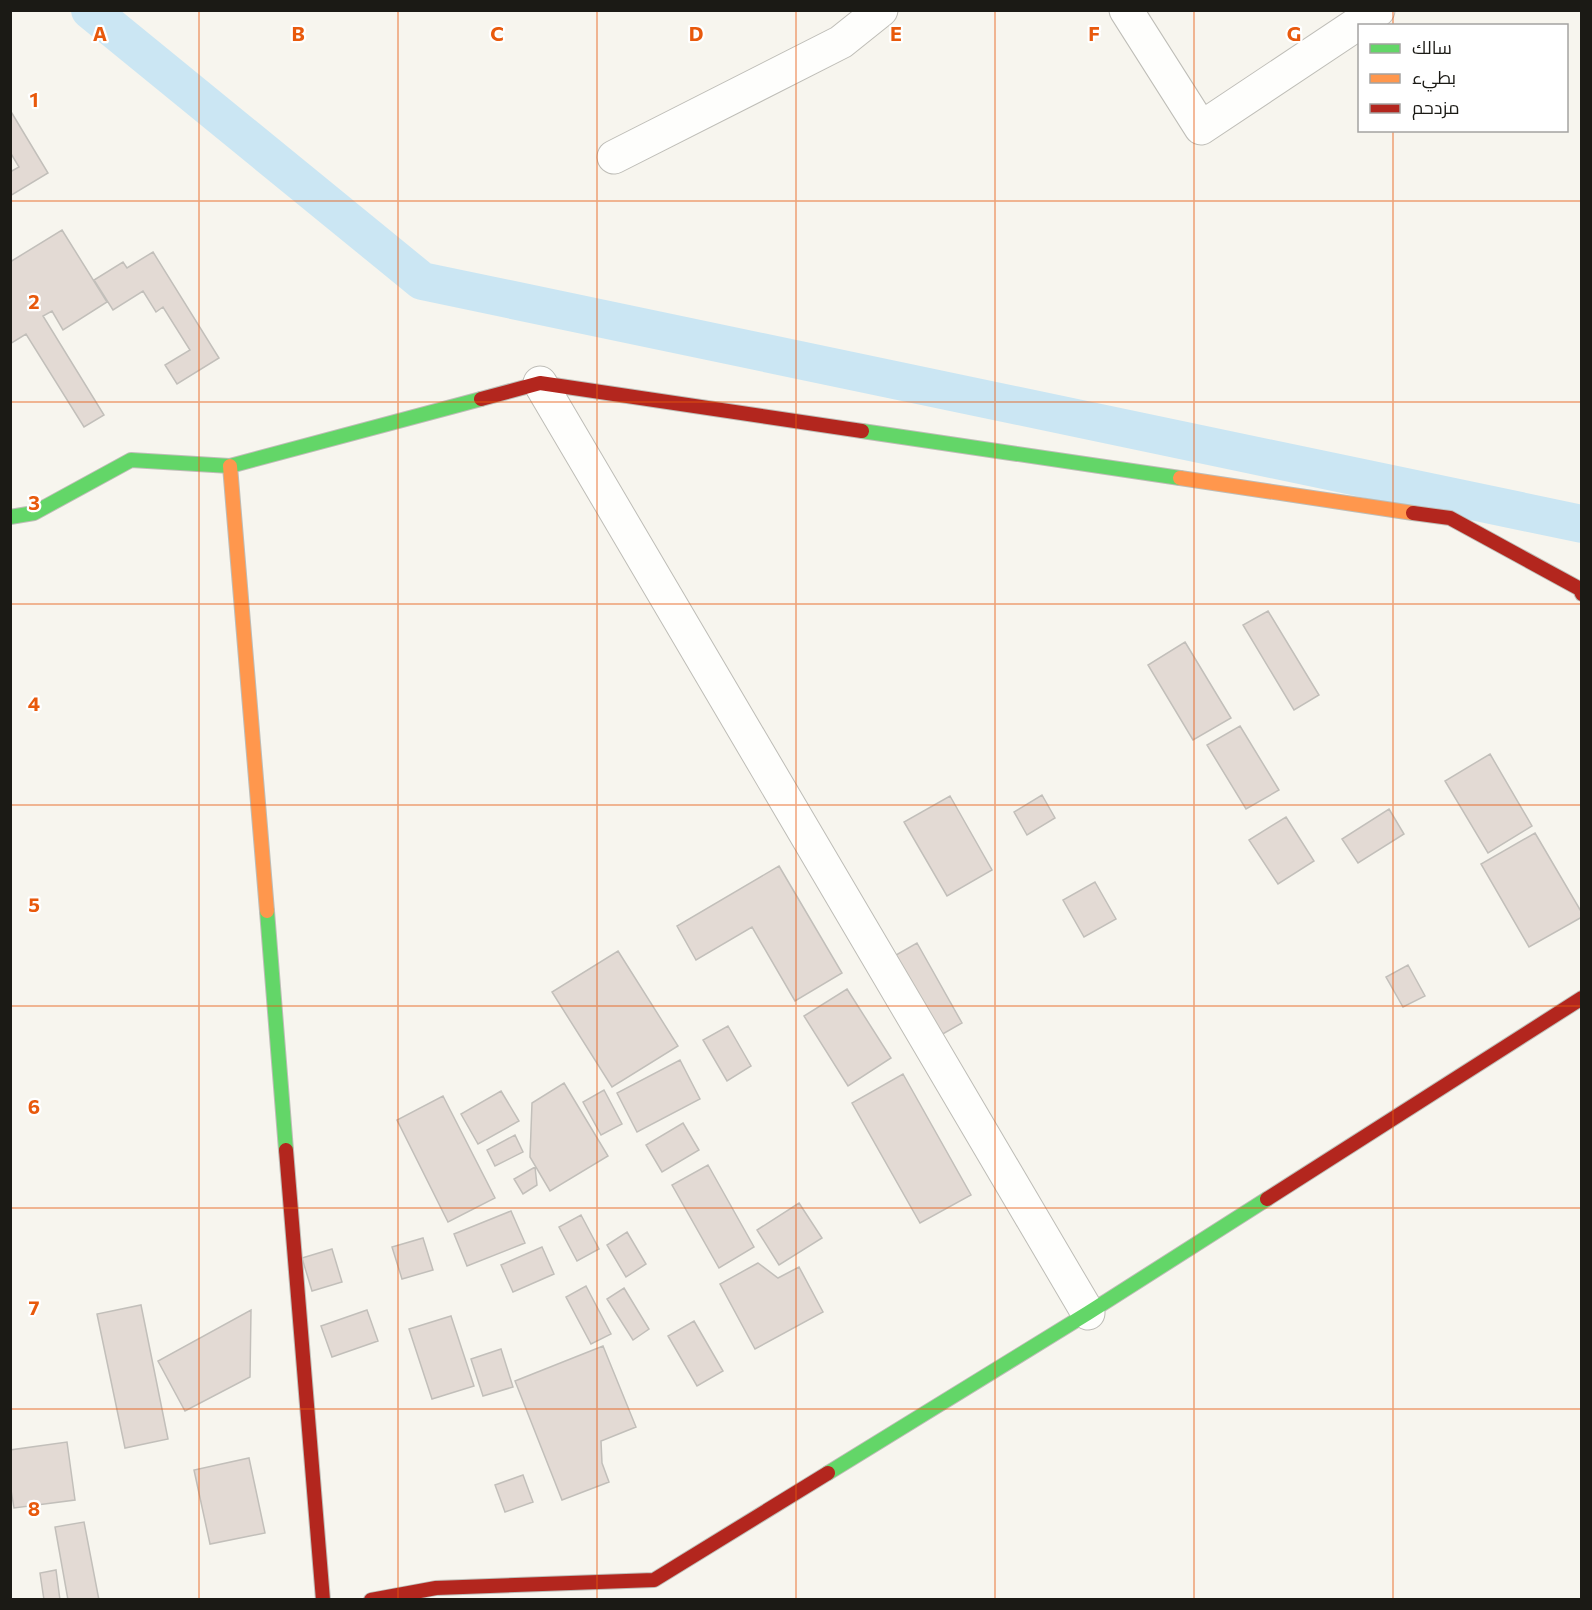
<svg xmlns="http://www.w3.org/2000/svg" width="1592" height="1610" font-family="Commissioner,Cairo,sans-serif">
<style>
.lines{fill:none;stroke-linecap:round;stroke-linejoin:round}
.canal{stroke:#cbe6f3;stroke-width:38}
.building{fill:#e3dad4;stroke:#c2bfba;stroke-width:1.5}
.street-casing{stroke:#bebdb7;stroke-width:35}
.fast-casing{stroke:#bebdb7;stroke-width:16}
.slow-casing{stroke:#bebdb7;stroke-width:16}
.jam-casing{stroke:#bebdb7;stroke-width:16}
.street{stroke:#fefefc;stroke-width:33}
.fast{stroke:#63d668;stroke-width:14}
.slow{stroke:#ff974d;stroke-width:14}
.jam{stroke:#b3261e;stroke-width:14}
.grid{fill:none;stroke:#e8590c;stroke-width:1.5;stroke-opacity:0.55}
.grid-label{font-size:20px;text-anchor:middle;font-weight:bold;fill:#e8590c;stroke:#fff;stroke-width:4.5;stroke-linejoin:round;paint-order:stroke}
</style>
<rect width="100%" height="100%" fill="#f7f5ee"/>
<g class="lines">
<path class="canal" d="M90 10 422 281 1582 524"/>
</g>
<path class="building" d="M10 110 48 173 10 196V172L19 167 10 152Z
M62 230 107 302 63 330 52 311 43 316 104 415 84 427 26 334 10 344V262Z
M153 252 219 358 177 384 165 365 190 350 163 307 156 312 143 291 113 310 94 280 123 262 127 268Z
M1268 611 1319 695 1294 710 1243 625Z
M1185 642 1231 718 1193 740 1148 665Z
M1240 726 1279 790 1246 809 1207 745Z
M1490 754 1532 826 1488 853 1445 781Z
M1042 795 1055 818 1027 835 1014 812Z
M950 796 992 870 947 896 904 822Z
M1389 809 1404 834 1358 863 1342 839Z
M1286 817 1314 861 1278 884 1249 840Z
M1535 833 1582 913V917L1529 947 1481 864Z
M779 866 842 973 795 1001 752 927 696 960 677 926Z
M1095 882 1116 919 1084 937 1063 900Z
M917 943 962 1023 934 1039 889 959Z
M618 951 678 1046 612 1087 552 992Z
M1408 965 1425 996 1403 1007 1386 977Z
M847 989 891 1058 848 1086 804 1016Z
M728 1026 751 1066 727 1081 703 1040Z
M680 1060 700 1099 637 1132 617 1093Z
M903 1074 971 1195 920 1223 852 1103Z
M564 1083 608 1156 550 1191 530 1157 532 1103Z
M604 1090 622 1124 601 1135 583 1102Z
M501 1091 519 1121 478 1144 461 1114Z
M443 1096 495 1198 448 1222 397 1120Z
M683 1123 699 1150 662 1172 646 1145Z
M515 1135 523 1152 495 1166 487 1150Z
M708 1165 754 1247 719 1268 672 1185Z
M535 1167 537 1185 523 1194 514 1179Z
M799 1203 822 1238 779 1265 757 1230Z
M511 1211 525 1243 467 1266 454 1234Z
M581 1215 599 1249 577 1261 559 1227Z
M627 1232 646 1264 626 1277 607 1245Z
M423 1238 433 1270 402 1279 392 1247Z
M542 1247 554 1274 513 1292 501 1265Z
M332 1249 342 1282 312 1291 302 1258Z
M758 1263 778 1278 799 1267 823 1312 755 1349 720 1284Z
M586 1286 611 1334 591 1344 566 1297Z
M624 1288 649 1329 633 1340 607 1299Z
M141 1305 168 1439 125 1448 97 1314Z
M251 1310 250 1377 185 1411 158 1361Z
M367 1310 378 1341 332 1357 321 1326Z
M451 1316 474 1386 432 1399 409 1329Z
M694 1321 723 1371 697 1386 668 1336Z
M603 1346 636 1427 601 1441 602 1463 609 1482 562 1500 515 1381Z
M501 1349 513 1387 483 1396 471 1359Z
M67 1442 75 1500 14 1508 10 1484V1450Z
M249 1458 265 1533 210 1544 194 1470Z
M523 1475 533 1502 505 1512 495 1485Z
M84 1522 99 1600H68L55 1527Z
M56 1570 60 1600H44L40 1573Z"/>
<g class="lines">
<g class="street-casing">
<path id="street" d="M1126 10 1201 128 1378 10
M614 157 841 42 881 10
M540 383 1088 1313"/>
</g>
<g class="fast-casing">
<path id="fast" d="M862 431 1180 478
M10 517 34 513 131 460 230 466 481 399
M267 911 286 1150
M828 1473 1088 1313 1267 1199"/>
</g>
<g class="slow-casing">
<path id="slow" d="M230 466 267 911
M1180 478 1413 513"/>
</g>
<g class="jam-casing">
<path id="jam" d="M481 399 540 383 862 431
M1413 513 1450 518 1580 589 1582 594
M286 1150 323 1600
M1267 1199 1582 998
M371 1600 436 1588 654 1580 828 1473"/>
</g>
<use href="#street" class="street"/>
<use href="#fast" class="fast"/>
<use href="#slow" class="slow"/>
<use href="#jam" class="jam"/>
</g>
<path class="grid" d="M199 10V1600M398 10V1600M597 10V1600M796 10V1600M995 10V1600M1194 10V1600M1393 10V26M1393 130V1600M10 201H1582M10 402H1582M10 604H1582M10 805H1582M10 1006H1582M10 1208H1582M10 1409H1582"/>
<g class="grid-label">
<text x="100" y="41">A</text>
<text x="298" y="41">B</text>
<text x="497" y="41">C</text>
<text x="696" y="41">D</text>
<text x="896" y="41">E</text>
<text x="1094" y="41">F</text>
<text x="1294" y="41">G</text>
<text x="34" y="107">1</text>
<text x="34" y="309">2</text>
<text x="34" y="510">3</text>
<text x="34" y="711">4</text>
<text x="34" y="912">5</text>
<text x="34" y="1114">6</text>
<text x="34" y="1315">7</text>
<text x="34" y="1516">8</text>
</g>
<rect width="1592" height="1610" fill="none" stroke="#1b1a15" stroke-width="24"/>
<rect x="1358" y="24" width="210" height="108" fill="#ffffff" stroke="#a4a3a1" stroke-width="1.5"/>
<rect x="1370" y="44" width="30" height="9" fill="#63d668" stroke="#a4a3a1" stroke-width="1.5"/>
<text x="1412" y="54" font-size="18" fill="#1b1a15">سالك</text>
<rect x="1370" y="74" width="30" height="9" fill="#ff974d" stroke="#a4a3a1" stroke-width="1.5"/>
<text x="1412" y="84" font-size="18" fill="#1b1a15">بطيء</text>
<rect x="1370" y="104" width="30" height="9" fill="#b3261e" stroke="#a4a3a1" stroke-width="1.5"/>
<text x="1412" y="114" font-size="18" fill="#1b1a15">مزدحم</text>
</svg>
